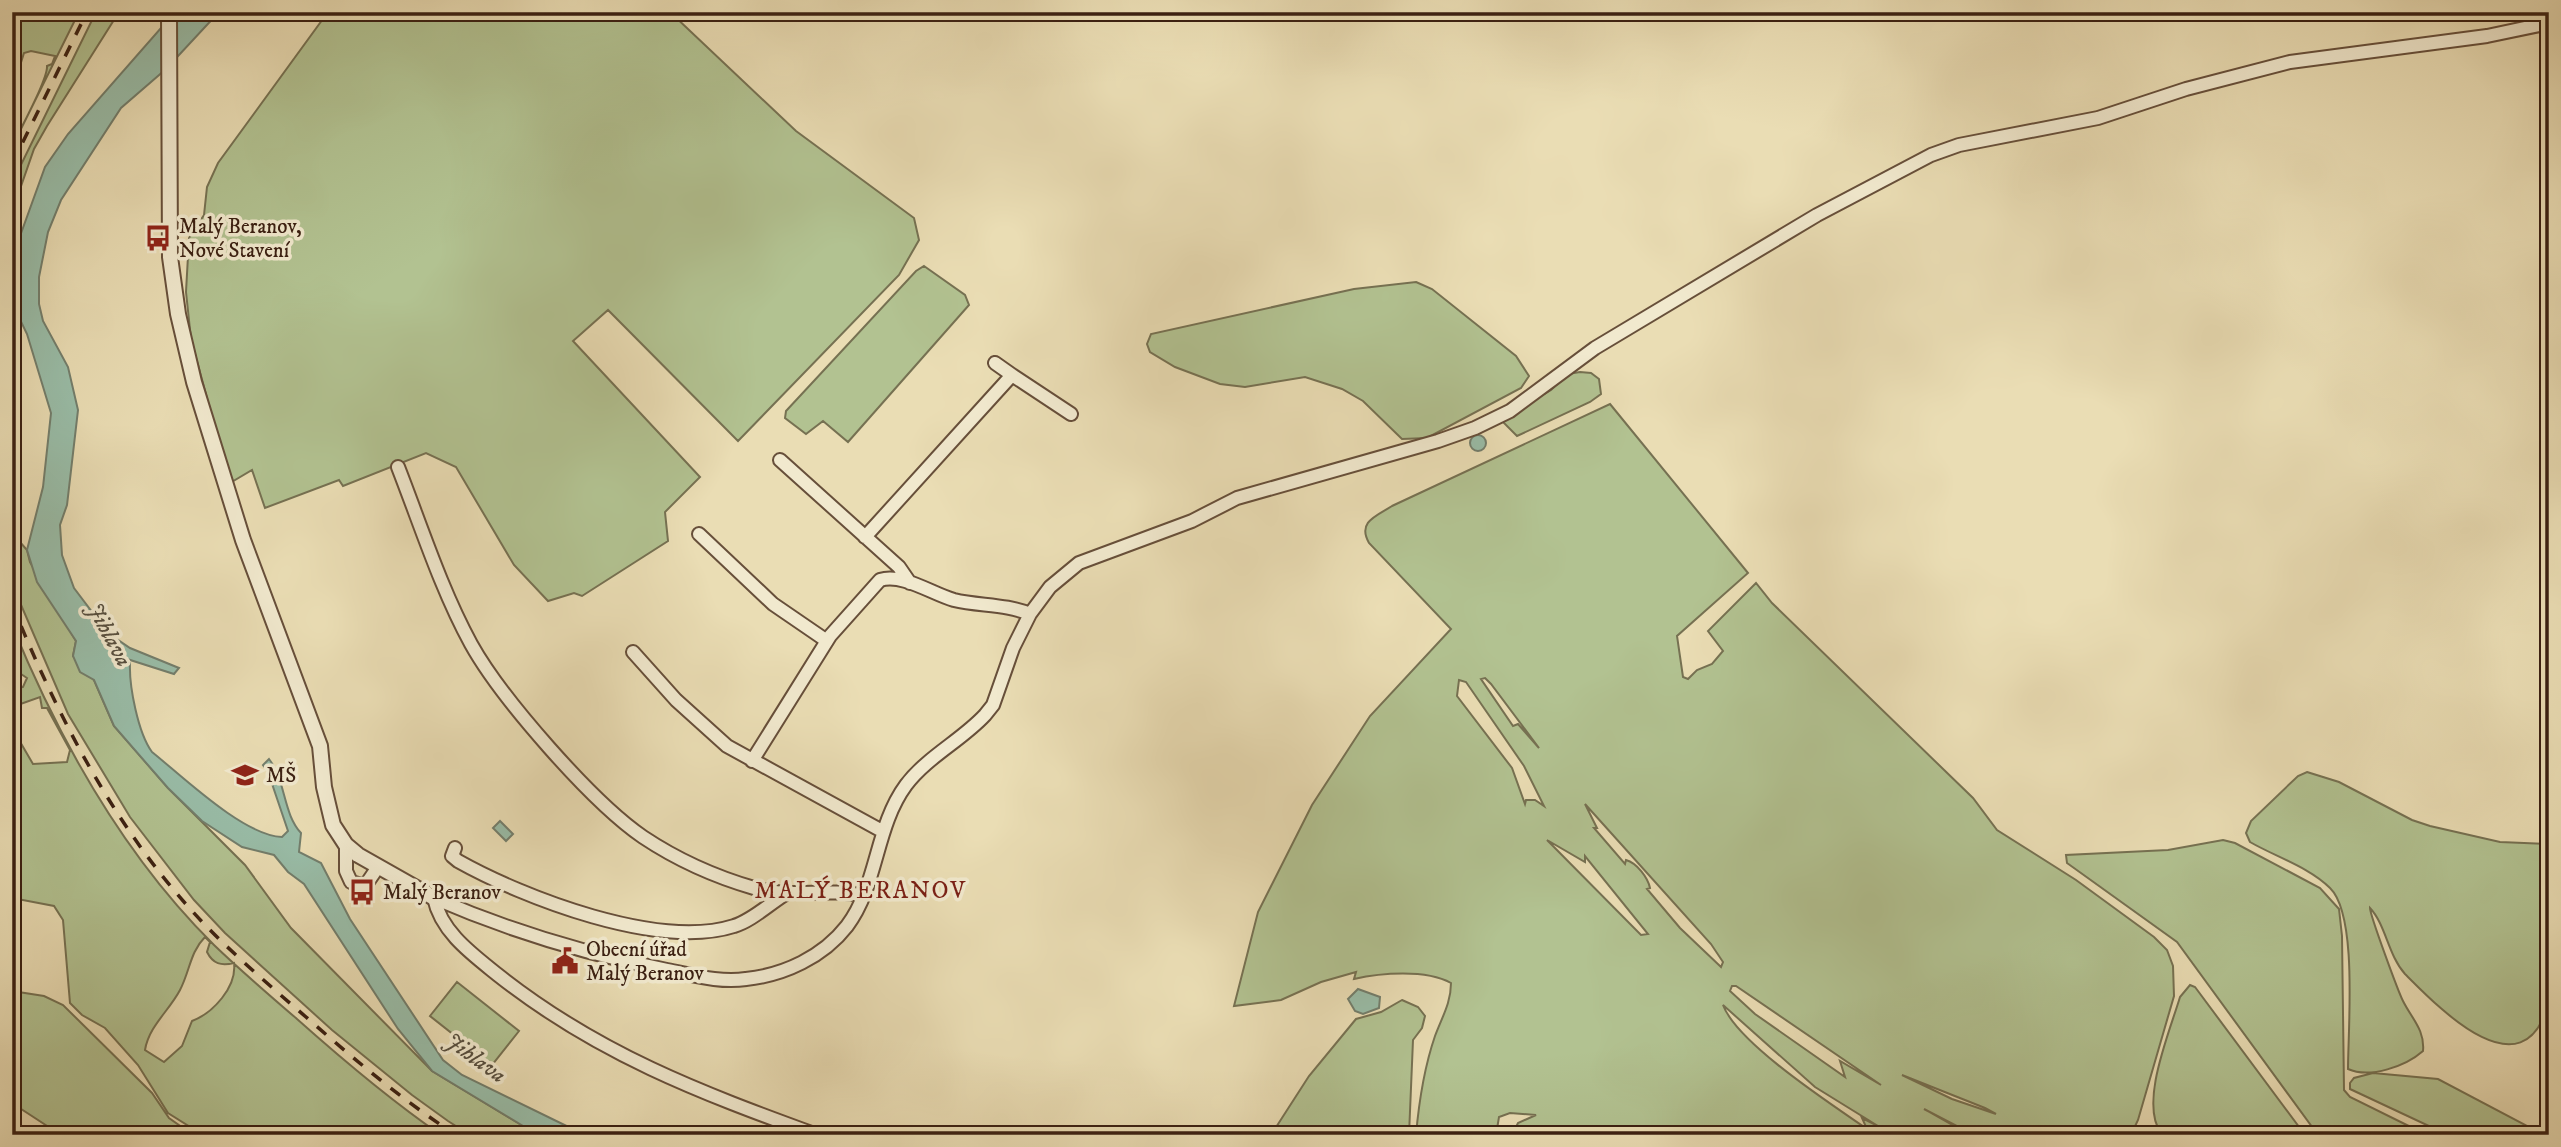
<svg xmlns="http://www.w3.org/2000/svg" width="2561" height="1147" font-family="'IM FELL DW Pica',serif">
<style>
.green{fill:#b2c291;stroke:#767152;stroke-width:2;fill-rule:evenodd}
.water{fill:#99bda8;stroke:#737e6c;stroke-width:2}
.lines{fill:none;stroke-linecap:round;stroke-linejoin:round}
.minor-casing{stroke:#674f3a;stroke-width:16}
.tertiary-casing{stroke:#674f3a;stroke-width:18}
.minor{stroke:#f1e9ce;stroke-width:12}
.tertiary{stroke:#f1e9ce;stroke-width:14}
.rail{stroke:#3b2012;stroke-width:3.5;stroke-dasharray:12 12;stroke-linecap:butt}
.labels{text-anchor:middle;stroke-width:7;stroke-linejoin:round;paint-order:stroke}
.poi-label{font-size:21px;fill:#3b2012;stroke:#f1e9ce;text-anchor:start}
.water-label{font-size:23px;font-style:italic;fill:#574f3f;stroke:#f1e9ce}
.quarter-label{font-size:24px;letter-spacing:2px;fill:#7a1f14;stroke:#f1e9ce}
</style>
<rect width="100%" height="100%" fill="#eaddb4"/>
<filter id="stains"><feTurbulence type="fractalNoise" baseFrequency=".00286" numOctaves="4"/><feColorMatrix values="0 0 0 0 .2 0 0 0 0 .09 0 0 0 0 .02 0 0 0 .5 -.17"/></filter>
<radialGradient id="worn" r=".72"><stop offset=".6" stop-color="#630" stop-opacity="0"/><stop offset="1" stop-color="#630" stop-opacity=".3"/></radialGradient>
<path class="green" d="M24 12H79L12 147C20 129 48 79 47 66L52 64 55 56 31 51 24 53 12 91V33Z
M96 12H119L47 126 34 149 12 212V183Z
M328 12H670L796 131 914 218 919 240 899 275 738 441 608 310 573 341 700 477 665 512 668 541 582 596 574 593 548 601 514 565 456 467 426 453 343 486 339 480 265 508 252 470 230 483 191 339 186 292 189 238 204 215 207 187 218 163Z
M924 266 965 295 969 305 848 442 823 421 806 434 785 418 786 411 916 271Z
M1416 282 1432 289 1516 356 1529 376 1521 388 1427 438 1402 439 1363 401 1342 389 1305 377 1245 387 1220 384 1175 367 1150 352 1147 344 1151 334 1354 289Z
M1580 372 1591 373 1599 379 1601 394 1590 402 1517 436 1501 420 1551 390 1568 374Z
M1610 404 1748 573 1677 636 1683 677 1688 679 1697 670 1712 664 1723 651 1708 631 1756 583 1772 603 1973 798 1997 830 2076 880 2154 937 2167 950 2173 966 2174 996 2138 1120 2131 1135H2065L2051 1129 2061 1135H1974L1924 1109 1970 1135H1592L1583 1130 1587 1135H1512L1518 1123 1536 1115 1510 1113 1499 1117 1496 1135H1416C1419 1101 1424 1068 1435 1036 1442 1017 1451 1003 1451 983 1426 969 1380 973 1354 979L1356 972 1321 982 1281 1000 1234 1006 1258 912 1312 805 1370 716 1451 629 1369 543C1357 522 1376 516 1392 506ZM1485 678 1491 684 1539 748 1518 724 1513 726 1481 679ZM1459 680 1466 682 1524 766 1544 806 1535 800H1526L1525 804 1512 768 1457 696ZM1585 804 1711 944 1723 962 1721 967 1680 928 1647 889 1650 888C1648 878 1637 863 1626 860L1625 864 1594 828H1597ZM1547 840 1585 862V856L1648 934 1641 935ZM1732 986H1736L1881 1085 1840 1061 1845 1077 1755 1014 1730 991ZM1723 1005 1815 1087 1878 1126 1862 1118 1867 1129C1831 1104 1737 1043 1723 1005ZM1902 1075 1985 1108 1996 1114 1952 1099Z
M12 533 27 550 30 562 76 641 73 656 94 680 114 726 168 788 245 865 291 928 432 1071 538 1135H470L448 1121 412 1095 332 1030 225 933 194 900 130 817 68 714 12 584Z
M12 625C60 742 123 855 214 945 241 971 269 995 297 1019 343 1060 390 1100 441 1135H203L168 1113 138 1065 105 1028 82 1015 70 1003 63 920 54 906 12 898V728L33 764 67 762 70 750 47 708H42L40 697 12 707V690L23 687 27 678 12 668ZM205 937 210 942 207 952C213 964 221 966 234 963 237 987 213 1013 192 1021L182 1046 164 1062 145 1050C149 1026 169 1011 180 990 190 971 190 952 205 937Z
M2307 772 2339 782 2412 820 2430 826 2500 842 2549 844C2549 883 2549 922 2549 962 2549 975 2552 993 2548 1005 2522 1095 2438 1007 2405 974 2388 955 2386 925 2370 908 2370 915 2398 991 2403 1001 2412 1019 2425 1030 2423 1051 2406 1066 2370 1079 2348 1069 2348 1029 2358 915 2330 888 2309 867 2276 857 2250 842L2246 833 2251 821 2298 776Z
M2223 840 2235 843 2320 888 2339 909 2342 936 2344 1090 2350 1097 2427 1135H2318L2177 942 2067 863 2066 855 2168 850Z
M457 982 519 1031 492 1065 430 1016Z
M2190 985 2195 987 2305 1135 2161 1133C2139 1103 2170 1031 2180 997Z
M12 991 44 996 63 1005 152 1093 169 1118 193 1135H61L12 1103Z
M1402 1000 1418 1007 1425 1016 1422 1028 1413 1040 1409 1135H1271L1309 1076 1356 1019 1381 1012Z
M2373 1073 2438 1079 2544 1135H2448L2350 1089V1083L2354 1078Z"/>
<path class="water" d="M175 12H219L166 69 121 108 61 200 48 232 39 277V304L43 321 68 367 78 410 67 505 60 525 62 555 74 588 108 633 130 648 179 668 174 674 127 659 130 663C129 686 138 733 152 752 182 776 244 836 282 837L288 831 268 772 263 765 269 759C286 781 283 814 301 833L299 852 321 863 350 919 443 1060 462 1075 585 1135H538L432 1071 398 1029 304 884 288 872 274 855 242 847 202 821 168 788 114 726 94 680 80 672 73 656 76 641 37 582 27 550 43 487 51 413 27 334 13 305 12 262 15 250 45 167 68 134Z
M1470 443a8 8 0 1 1 16 0a8 8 0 1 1-16 0Z
M500 821 513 834 506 841 493 828Z
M1358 989 1380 997 1379 1008 1363 1014 1355 1011 1348 999Z"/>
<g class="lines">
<g class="minor-casing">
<path id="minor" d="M995 363 1012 375
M780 460 899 567 910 583
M398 467C421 526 441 589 471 644 501 698 592 802 643 837 676 859 716 877 754 888 791 899 827 887 864 896
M699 534 773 604 827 641
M865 537 1012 375 1071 414
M633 652 676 700 727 746 882 831
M752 761 830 636 880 580C903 573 932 594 954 600 979 606 1006 604 1030 614
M346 845V871L351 882 365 886 378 867
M455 848 452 856 458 861C524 898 659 950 734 926 751 921 768 905 784 895
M434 898C510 931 586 954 667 970 693 975 720 983 746 979 784 975 823 957 847 926 878 885 875 827 906 785 927 757 962 740 985 715L993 705 1013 648 1030 614 1050 587 1079 563 1192 521 1237 498 1438 441 1475 428 1510 411 1595 348 1817 215 1931 155 1959 145 2098 118 2186 89 2290 62 2487 36 2549 23
M434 898C441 932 472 954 498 975 598 1054 699 1092 817 1135"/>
</g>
<g class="tertiary-casing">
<path id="tertiary" d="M169 12 170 257 178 314 194 382 243 540 320 746 324 787 333 825 346 845 358 855 434 898"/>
</g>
<use href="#minor" class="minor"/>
<use href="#tertiary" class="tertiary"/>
<path class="rail" d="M12 164 87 12
M12 604C62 727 124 846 219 939 247 966 277 992 306 1017 354 1059 402 1100 456 1135"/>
</g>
<defs>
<g id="bus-bare" transform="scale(2.1)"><path d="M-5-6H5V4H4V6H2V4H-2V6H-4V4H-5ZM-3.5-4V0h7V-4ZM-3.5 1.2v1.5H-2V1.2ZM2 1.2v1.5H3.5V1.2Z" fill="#8f2418" stroke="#f1e9ce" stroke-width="2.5" paint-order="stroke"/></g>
<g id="school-bare" transform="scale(2.1)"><path d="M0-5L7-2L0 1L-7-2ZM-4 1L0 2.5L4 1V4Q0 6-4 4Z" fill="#8f2418" stroke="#f1e9ce" stroke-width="2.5" paint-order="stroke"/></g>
<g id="civic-bare" transform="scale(2.1)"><path d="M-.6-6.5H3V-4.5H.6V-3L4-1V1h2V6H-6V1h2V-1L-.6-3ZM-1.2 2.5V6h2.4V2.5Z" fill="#8f2418" stroke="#f1e9ce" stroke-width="2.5" paint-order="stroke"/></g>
</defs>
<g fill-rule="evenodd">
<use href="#bus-bare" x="158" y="238"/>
<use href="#school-bare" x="245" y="775"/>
<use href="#bus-bare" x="362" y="892"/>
<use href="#civic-bare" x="565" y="961"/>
</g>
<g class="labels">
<g class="poi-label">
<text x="179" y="233">Malý Beranov,<tspan x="179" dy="24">Nové Stavení</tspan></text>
<text x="266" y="782">MŠ</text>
<text x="383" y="899">Malý Beranov</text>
<text x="586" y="956">Obecní úřad<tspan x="586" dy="24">Malý Beranov</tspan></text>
</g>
<g class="water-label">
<text transform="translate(110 634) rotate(62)" y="8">Jihlava</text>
<text transform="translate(476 1057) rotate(36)" y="8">Jihlava</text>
</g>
<g class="quarter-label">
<text x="861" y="898">MALÝ BERANOV</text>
</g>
</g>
<rect width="2561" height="1147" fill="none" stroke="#eaddb4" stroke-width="42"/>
<rect x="14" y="14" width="2533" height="1119" fill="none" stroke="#3b2012" stroke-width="3.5"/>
<rect x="21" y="21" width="2519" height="1105" fill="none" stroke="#3b2012" stroke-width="2"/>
<rect width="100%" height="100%" filter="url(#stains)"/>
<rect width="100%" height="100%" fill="url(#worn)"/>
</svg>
